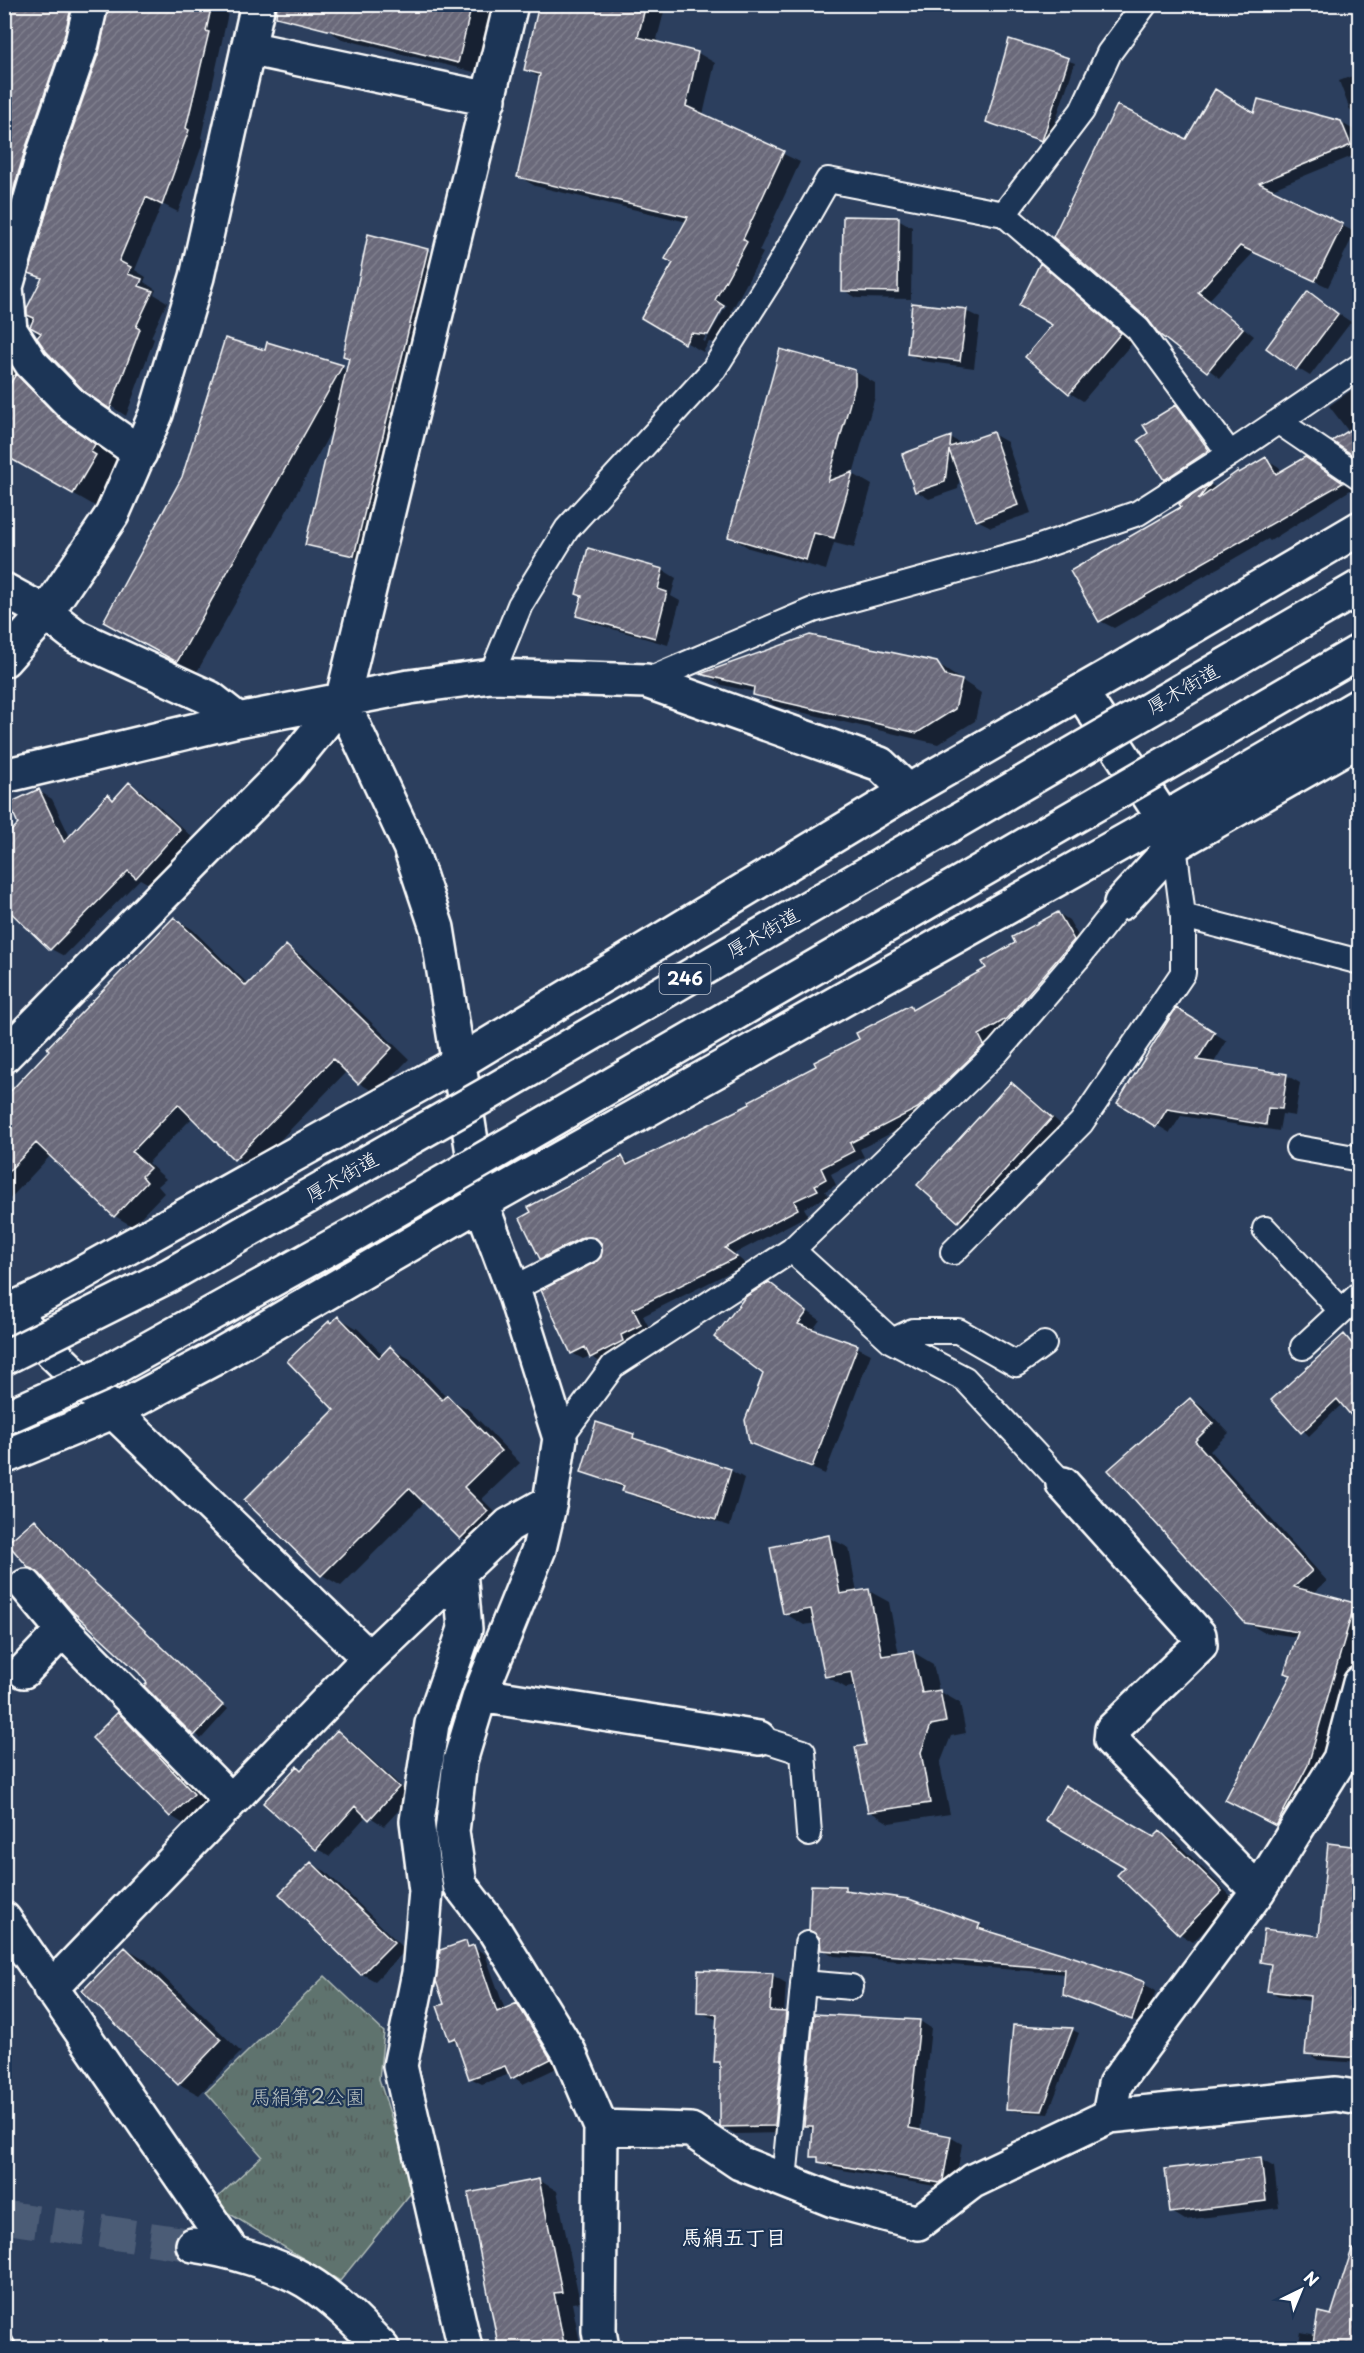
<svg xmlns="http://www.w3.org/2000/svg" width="1364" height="2353" font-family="'Playpen Sans','Klee One',sans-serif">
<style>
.grass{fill:url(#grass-tufts);stroke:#aeb9b6;stroke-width:1.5}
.shadow{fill:#0007;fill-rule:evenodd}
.building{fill:url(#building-hatch);stroke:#fff;stroke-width:1.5}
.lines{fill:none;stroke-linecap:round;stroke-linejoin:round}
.minor-tunnel{stroke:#4c5c76;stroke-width:33;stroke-dasharray:33 16;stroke-linecap:butt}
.service-casing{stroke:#fff;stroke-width:28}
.minor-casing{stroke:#fff;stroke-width:38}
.tertiary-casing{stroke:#fff;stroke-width:38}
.trunk-casing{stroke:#fff;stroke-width:38}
.service{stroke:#1d3557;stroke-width:24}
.minor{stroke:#1d3557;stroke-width:33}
.tertiary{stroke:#1d3557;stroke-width:33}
.trunk{stroke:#1d3557;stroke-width:33}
.rail{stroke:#fff;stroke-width:4.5;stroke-dasharray:9 4.5;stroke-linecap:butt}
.trunk-bridge-casing{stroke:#fff;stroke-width:38;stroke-linecap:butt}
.trunk-bridge{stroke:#1d3557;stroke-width:33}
.labels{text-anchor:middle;stroke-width:4.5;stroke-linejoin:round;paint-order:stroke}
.shield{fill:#1d3557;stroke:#bbc2cd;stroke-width:1.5}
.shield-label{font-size:18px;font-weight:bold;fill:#fff}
.street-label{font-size:20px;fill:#fff;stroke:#1d3557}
.park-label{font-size:20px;fill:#b7c0be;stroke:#1d3557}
.neighbourhood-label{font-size:21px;font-weight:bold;fill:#fff;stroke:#1d3557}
</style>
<defs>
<pattern id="grass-tufts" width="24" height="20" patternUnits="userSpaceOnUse" patternTransform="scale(1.5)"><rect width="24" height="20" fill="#5e736e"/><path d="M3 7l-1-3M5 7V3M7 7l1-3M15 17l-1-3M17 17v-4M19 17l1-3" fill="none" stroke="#535c5a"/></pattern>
<pattern id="building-hatch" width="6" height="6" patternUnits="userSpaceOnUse" patternTransform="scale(1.5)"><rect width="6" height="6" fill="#6a697a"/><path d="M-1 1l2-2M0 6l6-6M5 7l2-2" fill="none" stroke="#80808e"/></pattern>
</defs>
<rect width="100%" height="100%" fill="#2c3f5e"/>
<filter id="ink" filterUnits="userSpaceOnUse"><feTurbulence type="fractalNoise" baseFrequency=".0167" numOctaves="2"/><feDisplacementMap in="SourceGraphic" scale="12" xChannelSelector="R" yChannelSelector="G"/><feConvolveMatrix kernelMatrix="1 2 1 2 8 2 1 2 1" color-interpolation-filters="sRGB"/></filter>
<g filter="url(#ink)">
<path class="grass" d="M325 1976 384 2032 379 2079 414 2189 340 2281 225 2211 218 2197 262 2156 206 2092Z"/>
<path class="shadow" d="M4 4H90L20 231 4 224Z
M111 4H230L201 138 204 140 178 212 162 204 135 270 146 277 144 282 156 290 154 294 167 302 151 337 154 339 126 416 86 390 47 350 30 323 28 308 43 278ZM140 279H143L138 293Z
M328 4H494L478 73 342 39 323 27Z
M576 4H666L656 43 698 53 715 63 703 115 800 162 759 251 763 253 731 312 741 317 725 344 709 342 703 352 643 318 675 263 687 222 535 186 518 176 540 78 526 69ZM723 305H727L705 342 703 341Z
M1010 41 1075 63 1048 143 988 122Z
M1360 73V113L1357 114 1350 110 1339 81Z
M1340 122 1354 130 1360 144V153L1270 190 1355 232 1328 287 1254 252 1209 300 1254 336 1220 378 1160 333 1186 140Z
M898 219 912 227 911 299 857 298 843 290Z
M427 250 433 254 360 559 307 544 333 428 197 672 124 632 268 344 348 370Z
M1040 266 1054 273 1133 342 1083 401 1070 393Z
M1308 293 1351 322 1310 376 1297 368Z
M966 311 980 318 974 368 922 361 908 353Z
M4 357 27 370 41 391 84 435 118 459 115 467 119 470 97 507 4 454Z
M854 371 875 383V397L853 474 872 485 854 548 834 543 826 570 749 548 729 536Z
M1360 384V458L1335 441 1349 432 1329 406Z
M1176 407 1190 414 1222 458 1178 486 1165 479 1150 433Z
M993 434 1007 442 1031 513 991 527 977 520 960 475 958 489 929 499 916 491 951 438 962 444Z
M1266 459 1279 467 1282 472 1319 467 1352 489 1270 541 1268 539 1114 628 1100 621 1183 508 1181 504 1211 485 1217 488Z
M663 570 676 578 671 596 680 601 668 645 592 623 578 615 583 597 577 593Z
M937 664 981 693 975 721 938 744 775 706 755 692 722 685 704 674Z
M129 784 142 791 192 837 149 884 140 879 64 956 51 949 21 920 4 912V840L20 824 39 791 52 799 70 837 108 796 115 800Z
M1058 913 1069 920 1084 946 1017 1025 989 1041 994 1051 929 1114 860 1149 864 1157 831 1174 836 1185 825 1191 828 1196 804 1208 808 1215 734 1254 746 1264 643 1316 651 1331 602 1363 590 1356 583 1359 572 1353 597 1264 603 1258V1243H595L552 1264 542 1258 622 1158 632 1164 752 1104 818 1066 910 1007 915 1010 988 969Z
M175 919 192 929 249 985 286 947 304 957 409 1059 376 1093 359 1083 347 1071 253 1168 235 1158 193 1117 148 1163 166 1179 158 1186 164 1193 132 1226 115 1216 51 1155 4 1205V1100Z
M1190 1018 1227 1041 1213 1064 1286 1075 1300 1083 1295 1116 1282 1114 1279 1131 1181 1116 1170 1133 1119 1102Z
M1011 1084 1024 1092 1064 1127 972 1228 958 1220Z
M769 1284 820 1320 812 1331 857 1347 871 1354 825 1474 751 1442 765 1374Z
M339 1318 358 1329 383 1355 390 1348 410 1359 447 1398 467 1408 520 1463 482 1499 506 1523 480 1549 461 1538 425 1502 341 1586 322 1575 336 1410 332 1325Z
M1344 1336 1360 1350V1422L1343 1403 1309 1436 1274 1400Z
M1190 1399 1206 1409 1229 1433 1210 1451 1327 1581 1313 1594 1360 1607V1654L1323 1777 1293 1835 1244 1809 1292 1676 1286 1673 1297 1637 1263 1632 1246 1622 1110 1471Z
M633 1436 647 1444 730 1470 744 1478 730 1526 638 1498 625 1489 582 1471Z
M36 1520 42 1524 83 1571 228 1709 201 1739 149 1683 72 1609 42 1573Z
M828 1537 849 1548 857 1593 869 1591 889 1602 899 1655 913 1652 933 1664 939 1691 960 1703 966 1733 951 1736 940 1764 950 1814 889 1823 869 1811 868 1746 856 1686 846 1688 826 1676 816 1623 804 1625 784 1613Z
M118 1714 131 1722 206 1802 184 1824 171 1816Z
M337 1732 350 1740 412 1796 384 1826 367 1815 330 1856 317 1849 302 1771Z
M1161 1833 1174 1840 1235 1900 1193 1942 1180 1934Z
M1329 1845 1360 1848V2063L1318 2060 1307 2053 1311 2001 1280 1997 1269 1990 1272 1967 1261 1961 1320 1938Z
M311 1864 325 1871 406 1950 375 1981 362 1974Z
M813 1886 845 1887 854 1893 979 1925 990 1932 1144 1984 1156 1991 1144 2025 1065 1994 1066 1974 834 1956 822 1949Z
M466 1943 485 1954 505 2010 517 2004 528 2011 561 2066 523 2084 510 2074 482 2084 470 2078 459 2044 450 2039 446 2005Z
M126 1948 146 1960 241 2052 199 2095 179 2084Z
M772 1975 786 1983 784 2014 799 2022 788 2133 735 2134 722 2126 721 2064 716 2061 718 2020 698 2012Z
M920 2021 931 2028 920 2132 950 2137 962 2144 955 2187 952 2189 831 2168 813 2156 814 2131 805 2125Z
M1015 2027 1073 2030 1079 2033 1048 2114 1014 2111 1008 2108Z
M1260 2159 1274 2167 1279 2208 1185 2220 1172 2212Z
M539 2180 557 2191 580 2302 572 2303 581 2348H501Z
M1335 2309 1360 2313V2348H1298L1301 2332 1316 2335 1332 2316Z"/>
<path class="building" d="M4 4H72L64 38 25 150 4 223Z
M109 4H212L206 31 209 32 186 128 189 130 162 205 146 197 119 261 131 267 128 274 142 279 139 286 153 291 136 327 140 329 110 409 85 392 46 351 37 338 41 333 30 327 34 318 27 315V308L42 278 29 273 61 162 100 49Z
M277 4H472L458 63 276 17Z
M539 4H646L638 37 698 52 686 106 784 151 743 239 747 242 715 300 724 306 708 335 691 333 685 344 641 318 673 263 665 259 688 217 517 177 540 74 524 70Z
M1009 39 1069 58 1042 141 986 122Z
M1215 89 1254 113 1258 99 1341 121 1351 145 1259 183 1343 224 1315 281 1240 246 1198 292 1243 328 1207 372 1159 334 1147 318 1053 237 1117 105 1186 139Z
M843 216 899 217 898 292 842 291Z
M368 234 428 249 354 556 305 545 349 358 343 356Z
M1040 263 1121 333 1069 394 1025 357 1052 325 1019 306Z
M1308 291 1338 314 1296 370 1266 348Z
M912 303 967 309 960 361 907 354Z
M225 338 265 350 267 342 343 365 177 662 103 622 182 477Z
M780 349 855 370V385L828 481 853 472 834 538 814 533 806 560 728 537Z
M16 374 60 419 95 444 91 452 96 455 73 494 4 455V394Z
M1176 405 1209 450 1164 480 1138 440 1148 433 1143 425Z
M1359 424V459L1332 441Z
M993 432 1018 505 976 521 949 450 945 482 915 492 902 454 951 436 950 447Z
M1266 457 1276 474 1305 457 1343 483 1099 622 1070 571 1181 507 1179 504 1211 483 1198 500 1238 471 1239 473Z
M588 548 663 569 658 589 667 592 655 638 576 616 582 596 576 594Z
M810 635 937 662 946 676 962 680 955 709 917 733 753 695 754 687 700 674Z
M129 782 180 829 136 878 128 871 50 950 4 906V838L18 824 9 803 39 789 64 842 108 794 113 800Z
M1058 912 1074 940 1006 1019 979 1035 984 1045 918 1108 850 1143 854 1151 821 1168 826 1179 815 1185 818 1190 794 1201 798 1209 725 1248 737 1257 633 1309 641 1325 621 1335 623 1341 590 1358 585 1347 571 1354 541 1290 596 1262 601 1257 602 1244 596 1238 583 1237 540 1259 520 1218 531 1212 528 1207 622 1156 627 1165 750 1104 749 1101 816 1066 814 1062 859 1039 856 1033 910 1005 912 1010 986 968 982 962 1015 943 1012 937Z
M174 917 246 986 286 945 392 1048 358 1084 333 1059 234 1160 178 1104 132 1152 150 1168 142 1176 147 1182 114 1217 36 1143 4 1176V1098L49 1050 47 1048Z
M1176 1008 1215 1032 1197 1060 1287 1074 1282 1109 1268 1108 1266 1125 1167 1109 1156 1127 1117 1103Z
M1011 1082 1052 1118 958 1222 917 1185Z
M769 1282 807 1312 798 1324 858 1345 812 1467 749 1443 745 1420 763 1374 714 1337 745 1297Z
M338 1316 379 1358 390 1346 442 1400 447 1395 501 1451 464 1487 488 1511 460 1539 409 1488 321 1576 244 1500 334 1410 287 1361 329 1321 331 1323Z
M1344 1334 1359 1352V1425L1337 1399 1301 1433 1271 1400Z
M1190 1398 1213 1423 1195 1441 1312 1571 1294 1587 1355 1603 1308 1765 1276 1826 1225 1800 1291 1675 1284 1673 1298 1632 1245 1623 1108 1470Z
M596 1422 634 1434 633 1438 731 1469 716 1520 622 1491 624 1486 581 1472Z
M35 1519 77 1566 223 1705 194 1736 144 1686 147 1683 139 1673 71 1610 40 1574 29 1568 7 1543Z
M829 1535 840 1594 869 1589 882 1656 913 1651 922 1693 940 1690 946 1722 931 1725 921 1752 930 1803 868 1812 855 1747 866 1745 852 1672 825 1677 811 1609 783 1614 770 1547Z
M118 1712 194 1794 170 1817 92 1738Z
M337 1730 399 1787 369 1820 355 1806 316 1850 263 1803 297 1766 301 1770Z
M1065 1785 1154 1837 1160 1831 1222 1891 1179 1935 1117 1875 1125 1867 1045 1820Z
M1328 1843 1359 1847V2058L1305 2054 1310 1996 1267 1991 1271 1964 1260 1962 1264 1929 1319 1936Z
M311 1862 394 1942 361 1975 279 1894Z
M811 1885 845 1886V1890L909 1899 980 1924 978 1928 1068 1955 1145 1982 1132 2020 1063 1995 1065 1969 821 1950 820 1938 809 1930Z
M466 1941 468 1947 474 1945 497 2012 517 2003 551 2059 511 2079 505 2066 469 2079 455 2038 449 2040 437 2006 444 2004 436 1981 440 1950Z
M125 1947 221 2040 178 2085 82 1991Z
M698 1970 773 1973 770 2011 786 2012 775 2126 720 2127V2062H714L717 2014 697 2013Z
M814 2014 920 2020 909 2128 951 2136 943 2180 940 2183 818 2162V2157H811L813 2126H804Z
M1013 2025 1073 2028 1042 2111 1006 2109Z
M1261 2157 1266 2201 1170 2213 1165 2169Z
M539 2179 562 2292 554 2293 565 2349H499L468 2193Z
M1352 2249 1359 2250V2349H1312L1318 2312 1331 2315Z"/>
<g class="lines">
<path class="minor-tunnel" d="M4 2217 193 2245"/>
<g class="service-casing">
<path id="service" d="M1004 214 1138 329 1230 454
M1279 422 1360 477
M491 676 520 605 567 529 714 369 777 269 828 180 1004 214 1082 111 1109 53 1145 4
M646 681 813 610 1028 551 1138 513 1230 454 1360 366
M1183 916 1360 962
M1298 1148 1360 1159
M1265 1229 1340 1309
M792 1250 892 1341 965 1379 1063 1484
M953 1252 1081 1123 1183 973V916L1174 845
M513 1289 589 1250
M892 1341 913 1331H958L1016 1364 1044 1344
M1303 1347 1360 1294
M560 1438 613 1366 792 1250 998 1051 1077 959 1121 903
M759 1738 803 1752 809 1834
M803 1983 851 1987
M784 2180 807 1944"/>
</g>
<g class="minor-casing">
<path id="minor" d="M91 4 82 43 43 156 6 287 10 330 31 363 73 406 140 453
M248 48 489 99
M4 590 46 613 77 637 210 698 238 720
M1081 692 1164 819 1172 838
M342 701 410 847 437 928 481 1203 513 1289 560 1438 550 1502 539 1549 480 1695 460 1761 452 1832 460 1885 493 1928 569 2052 601 2127 599 2331 602 2348
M4 776 238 720 409 687 491 676 646 681 880 764 908 791
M1121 903 1174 845 1360 739
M4 1056 288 768 342 701 511 4
M4 1306 369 1658
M4 1457 115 1411 211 1360 481 1203 1164 819
M1063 1484 1199 1635 1200 1645 1112 1730 1111 1740 1258 1891
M460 1571 465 1629 432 1724 417 1821 426 1891 419 1973 400 2066 465 2348
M26 1586 63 1630 231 1801
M24 1671 63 1630
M480 1695 759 1738
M4 1919 232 2251
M50 1989 369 1658 509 1525 550 1502
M1109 2116 1115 2084 1258 1891 1340 1759 1360 1683
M601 2127 691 2130 740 2163 833 2200 918 2223 973 2181 1109 2116 1336 2094 1360 2098
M193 2245C228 2250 275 2263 306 2281 334 2298 360 2325 382 2348"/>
</g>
<g class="tertiary-casing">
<path id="tertiary" d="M4 660 46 613 112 515 156 414 197 277 258 4"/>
</g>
<g class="trunk-casing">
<path id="trunk" d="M1164 819 1360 705
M4 1313 45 1294 458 1063 908 791 1112 674 1360 528"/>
</g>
<use href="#service" class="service"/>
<use href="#minor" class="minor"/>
<use href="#tertiary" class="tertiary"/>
<use href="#trunk" class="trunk"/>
<path class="rail" d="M4 2325 17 2348"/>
<g class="trunk-bridge-casing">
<path id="trunk-bridge" d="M4 1358 168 1276 486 1095 1360 587
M4 1418 103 1374 358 1232 1360 651"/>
</g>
<use href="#trunk-bridge" class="trunk-bridge"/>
</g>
</g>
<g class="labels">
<rect class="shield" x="659.5" y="964" width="51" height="30" rx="4.5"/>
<g class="shield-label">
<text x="685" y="985">246</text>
</g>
<g class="street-label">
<text transform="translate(1183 689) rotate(-30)" y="7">厚木街道</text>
<text transform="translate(763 933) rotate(-30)" y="7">厚木街道</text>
<text transform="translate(342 1177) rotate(-30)" y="7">厚木街道</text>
</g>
<g class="park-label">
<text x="308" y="2104">馬絹第2公園</text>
</g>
<g class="neighbourhood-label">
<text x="734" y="2245">馬絹五丁目</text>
</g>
</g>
<rect width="1364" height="2353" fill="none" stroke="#1d3557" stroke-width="24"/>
<rect x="12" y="12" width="1340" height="2329" fill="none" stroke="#fff" stroke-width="2" filter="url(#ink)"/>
<g transform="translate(1301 2290) rotate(43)" stroke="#1d3557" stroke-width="4.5" paint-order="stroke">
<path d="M0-4.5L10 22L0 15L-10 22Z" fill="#ffffff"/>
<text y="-9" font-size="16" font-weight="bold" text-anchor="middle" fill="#ffffff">N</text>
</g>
</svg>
